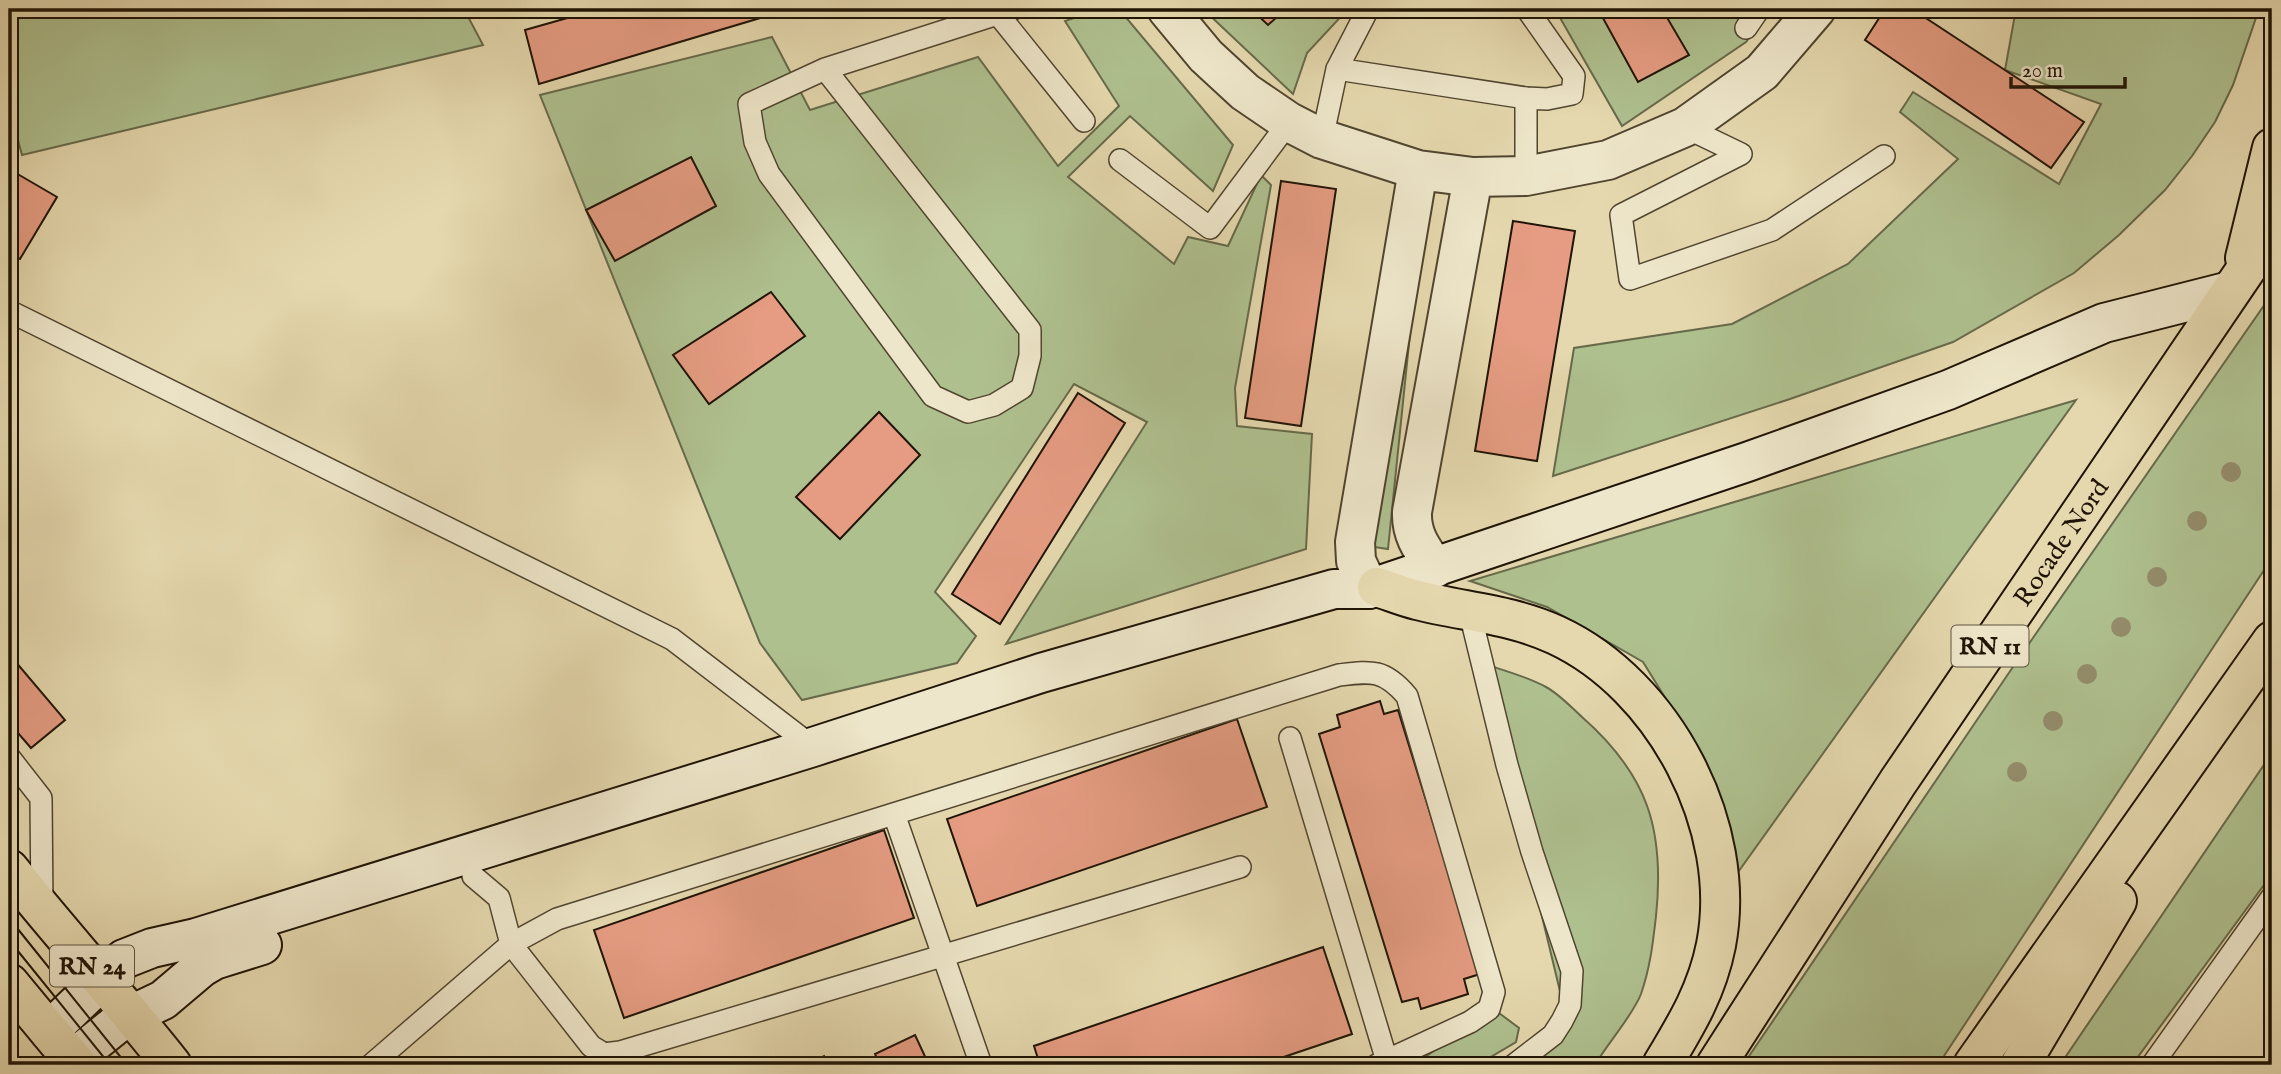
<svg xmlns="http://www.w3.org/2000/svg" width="2281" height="1074" font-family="'IM FELL English',serif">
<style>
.green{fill:#afc08f;stroke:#676a4a;stroke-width:2}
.building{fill:#e59c82;stroke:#1f1405;stroke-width:2}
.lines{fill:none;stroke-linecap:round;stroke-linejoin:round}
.lane-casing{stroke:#50452f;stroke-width:24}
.street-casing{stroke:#50452f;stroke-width:42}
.secondary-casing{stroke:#1f1405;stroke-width:42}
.primary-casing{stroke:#1f1405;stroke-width:42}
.highway-casing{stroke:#1f1405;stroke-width:42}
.lane{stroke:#eee6ca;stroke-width:21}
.street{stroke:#eee6ca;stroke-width:38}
.secondary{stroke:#eee6ca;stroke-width:38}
.primary{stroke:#e5d8ae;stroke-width:38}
.highway{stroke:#e5d8ae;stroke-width:38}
.tram{stroke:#1f1405;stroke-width:2}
.tree{fill:#948d6b}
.labels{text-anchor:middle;stroke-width:6;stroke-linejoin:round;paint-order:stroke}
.shield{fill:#eee6ca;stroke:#5d5340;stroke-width:2}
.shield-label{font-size:24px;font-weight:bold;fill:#1f1405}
.street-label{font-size:26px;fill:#1f1405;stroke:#eee6ca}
</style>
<rect width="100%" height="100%" fill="#e5d8ae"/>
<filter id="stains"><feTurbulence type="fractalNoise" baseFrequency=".00286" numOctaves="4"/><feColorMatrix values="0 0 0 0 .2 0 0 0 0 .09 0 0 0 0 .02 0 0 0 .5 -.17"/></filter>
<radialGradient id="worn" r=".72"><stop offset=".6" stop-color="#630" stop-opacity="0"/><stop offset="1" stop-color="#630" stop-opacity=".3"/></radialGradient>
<path class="green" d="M9 9H464L483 45 22 155 9 106Z
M1101 9H1110L1124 15 1233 145 1213 191 1130 116 1068 177 1174 264 1188 237 1228 246 1261 175 1271 185 1235 388 1237 426 1312 434 1306 549 1006 644 1147 422 1074 384 935 592 976 636 957 663 802 700 760 643 540 95 772 37 810 110 978 57 1058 166 1119 106 1065 21Z
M1203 9H1348L1307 53 1293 94Z
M1555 9H1771L1746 42 1622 126Z
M2016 9H2259L2233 85 2215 122 2192 156 2165 190 2119 235 2074 273 1953 342 1790 399 1553 476 1574 348 1732 324 1848 264 1958 159 1900 112 1913 92 2059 184 2101 104 2005 70Z
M1412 185 1425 187 1388 549 1374 547Z
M2272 294V558L1938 1065H1743L2019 658Z
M2076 400 1736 875 1700 754 1643 662 1547 607 1470 581Z
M1481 663C1502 670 1526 676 1546 687 1559 694 1571 707 1582 717 1648 775 1665 830 1656 916 1653 943 1650 968 1641 994 1633 1015 1607 1044 1595 1065H1534L1543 1056 1565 1012Z
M2272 753V874L2132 1065H2060Z
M1495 1010 1519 1028 1516 1042 1477 1065H1413Z"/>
<path class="building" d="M599 9H766L767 16 539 84 525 30Z
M1251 9H1286L1268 25Z
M1598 9H1662L1689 55 1638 82Z
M1885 9H1912L2084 122 2051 168 1865 40Z
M691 157 716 206 615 261 586 210Z
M9 169 57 197 20 259 9 253Z
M1281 181 1336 189 1301 426 1245 418Z
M1513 221 1575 231 1537 461 1475 451Z
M771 292 805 336 709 404 673 355Z
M1078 393 1125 423 1000 624 952 594Z
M879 412 920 455 840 539 796 497Z
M9 654 65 720 31 748 12 726 9 728Z
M1380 701 1384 714 1398 710 1480 974 1464 979 1468 994 1421 1009 1418 998 1402 1002 1319 734 1340 727 1337 715Z
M1237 719 1267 807 977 906 947 819Z
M884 830 914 918 624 1018 594 930Z
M1323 947 1352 1034 1260 1065H1040L1034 1046Z
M915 1035 929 1065H880L875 1054Z
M824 1056 830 1065H810Z"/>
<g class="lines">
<g class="lane-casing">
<path id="lane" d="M997 13 1084 121
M1746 28 1759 9
M825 69 1030 330V356L1022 388 994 405 968 412 933 396 769 174 755 142 749 104 825 69 1013 9
M1337 69 1526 98V176
M1526 98 1547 99 1572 94 1574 76 1527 9
M1685 127 1741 154 1621 215 1630 279 1772 230 1884 156
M1322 139 1337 69 1368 9
M1120 160 1210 228 1289 122
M9 311 672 639 813 747
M1469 609 1507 765 1532 852 1572 971 1570 1005 1562 1021 1553 1035 1514 1065
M1290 738 1387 1061
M9 757 41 798 42 908
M894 814 981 1065
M473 876 499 898 511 944 591 1046 604 1054 620 1052 1240 867
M371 1065 511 944 557 919 1339 675C1372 671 1384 669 1407 696L1494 992 1489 1009 1470 1022 1377 1065
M2152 1065 2272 897"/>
</g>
<g class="street-casing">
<path id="street" d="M1167 9 1206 56 1245 92 1289 122 1322 139 1418 170 1473 177 1526 176 1608 160 1685 127 1762 72 1816 9
M1435 568C1422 549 1411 535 1412 512L1473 177
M1369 589 1356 561 1355 542 1418 170"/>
</g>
<g class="secondary-casing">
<path id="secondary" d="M49 1031 124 959 152 948 196 938 813 747 1041 673 1334 589H1369L1747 462 1948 390 2104 323 2230 291
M72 1060 123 1019 163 1000 202 967 214 960 262 945"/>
</g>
<g class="primary-casing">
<path id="primary" d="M9 869C62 935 119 998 172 1065
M9 983 77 1065"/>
</g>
<g class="highway-casing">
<g id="highway">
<path d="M2245 258 2272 148"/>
<path d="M1377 587C1390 591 1404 597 1417 600 1464 612 1511 614 1556 635 1664 685 1739 827 1716 945 1707 991 1686 1025 1662 1065"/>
<path id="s1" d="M1716 1065 1898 782 2272 231"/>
<path d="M1973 1065 2272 641"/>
<path d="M2020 1065 2117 901"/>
</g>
</g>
<use href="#lane" class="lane"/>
<use href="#street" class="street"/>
<use href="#secondary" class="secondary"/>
<use href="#primary" class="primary"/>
<use href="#highway" class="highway"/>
<path class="tram" d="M9 918 127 1065
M9 940 110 1065"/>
</g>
<g class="tree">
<circle cx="2231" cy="472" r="10"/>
<circle cx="2197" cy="521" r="10"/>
<circle cx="2157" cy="577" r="10"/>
<circle cx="2121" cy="627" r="10"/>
<circle cx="2087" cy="674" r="10"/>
<circle cx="2053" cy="721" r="10"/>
<circle cx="2017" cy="772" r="10"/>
</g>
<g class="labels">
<g class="shield">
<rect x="1951.5" y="625.5" width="77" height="41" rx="5"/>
<rect x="50" y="945.5" width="84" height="41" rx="5"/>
</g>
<g class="shield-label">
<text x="1990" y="654">RN 11</text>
<text x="92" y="974">RN 24</text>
</g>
<g class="street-label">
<text dy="9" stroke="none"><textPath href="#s1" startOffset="626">Rocade Nord</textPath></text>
</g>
</g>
<rect width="2281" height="1074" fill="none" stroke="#e5d8ae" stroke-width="35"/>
<rect x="10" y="10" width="2260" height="1053" fill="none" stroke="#1f1405" stroke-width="3.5"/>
<rect x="18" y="18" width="2246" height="1039" fill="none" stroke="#1f1405" stroke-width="2"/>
<path d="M2011 77v10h114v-10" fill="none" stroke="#1f1405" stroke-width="3.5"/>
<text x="2022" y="77" font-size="21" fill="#1f1405" stroke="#eee6ca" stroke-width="5" paint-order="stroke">20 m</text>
<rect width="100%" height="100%" filter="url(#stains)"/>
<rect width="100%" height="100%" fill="url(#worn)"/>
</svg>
